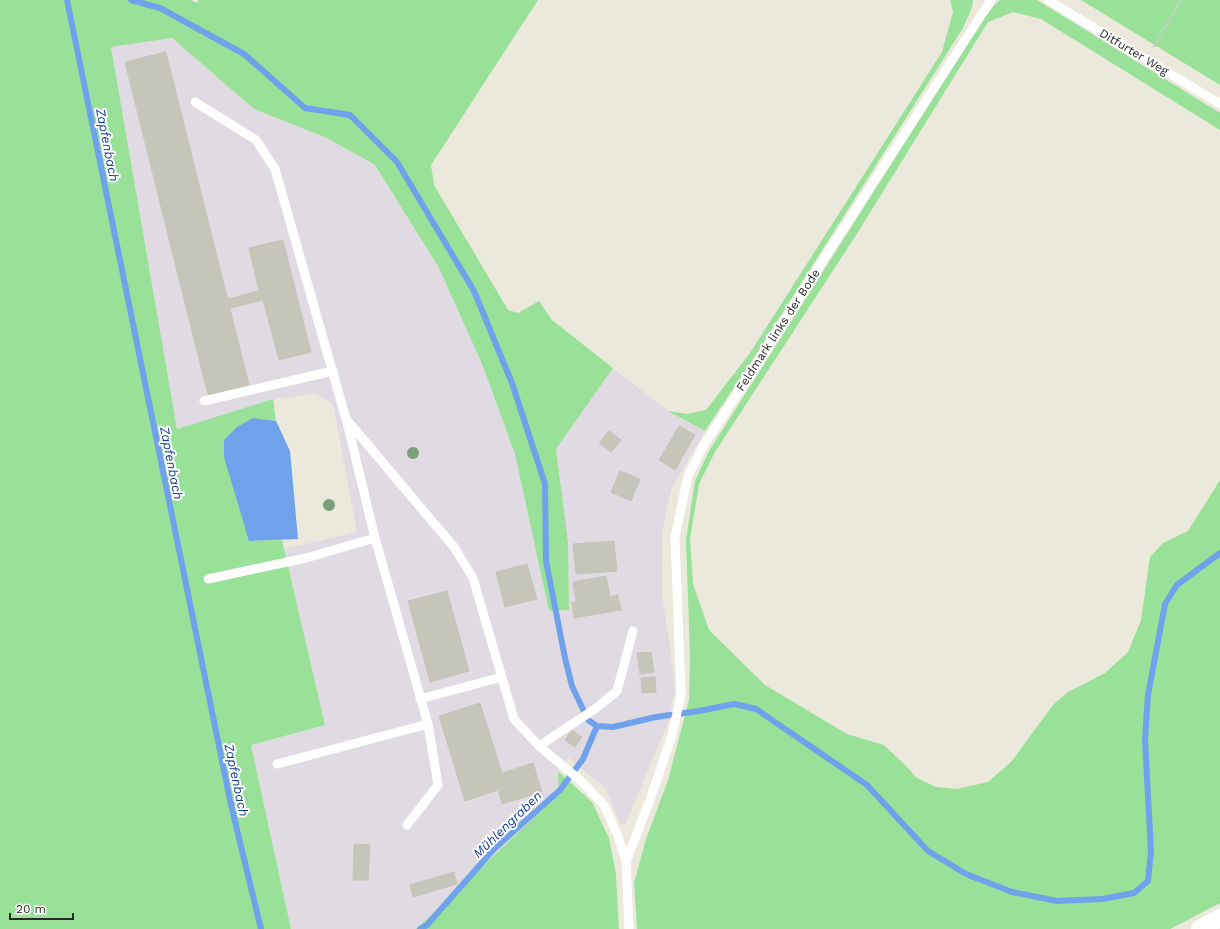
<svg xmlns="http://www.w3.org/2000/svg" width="1220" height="929" font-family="'Work Sans',sans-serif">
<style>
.industrial{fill:#e0dbe3}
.green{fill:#99e198}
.water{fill:#6fa2eb}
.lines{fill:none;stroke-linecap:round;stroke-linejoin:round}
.stream{stroke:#6fa2eb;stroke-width:6}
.building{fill:#c6c5ba;stroke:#c6c5b4}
.path{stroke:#ccc;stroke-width:2.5;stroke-dasharray:3 2;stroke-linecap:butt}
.service{stroke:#fff;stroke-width:9}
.minor{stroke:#fff;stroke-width:18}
.tree{fill:#799f76}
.labels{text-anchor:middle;stroke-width:4;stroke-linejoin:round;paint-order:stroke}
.street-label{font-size:12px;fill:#292929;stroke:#fff}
.water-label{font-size:13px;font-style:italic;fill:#103d95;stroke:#fff}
</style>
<rect width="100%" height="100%" fill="#ebe9db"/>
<path class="industrial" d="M172 38 254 109 327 138 375 165 439 268 482 364 515 454 549 611 569 610 568 542 556 449 613 368 668 411 705 431 671 490 662 534V596L669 639 675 689 668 723 625 825 620 823 605 788 569 758 558 771 559 794 416 929H291L251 745 325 725 284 549 357 532 333 404 316 394 273 399 177 429 111 47Z"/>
<path class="green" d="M0 0H191L197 3 199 0H538L431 165 434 185 508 310 518 313 539 301 552 320 613 368 556 449 568 542 569 610 549 611 515 454 482 364 439 268 375 165 327 138 254 109 172 38 111 47 177 429 273 399 276 421 253 418 249 541 282 540 325 725 251 745 291 929H0Z
M950 0H973L972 7 963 28 755 356 705 431 668 411 687 414 706 410 750 353 942 52 953 12Z
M1000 0H1037L1220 113V130L1041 19 1013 12 988 22 858 232 715 452 699 484 690 539 693 584 709 630 765 685 847 734 884 745 905 765 917 778 936 787 957 789 988 782 1011 762 1053 705 1068 692 1105 673 1128 652 1141 620 1150 557 1163 543 1188 531 1220 480V903L1170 929H637L634 883 646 839 668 780 689 700 690 658 686 540 695 481 709 451 984 18 997 2Z
M1081 0H1220V85Z
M558 771 592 802 609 838 616 874 619 929H416L559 794Z"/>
<path class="water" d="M253 418 276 421 290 451 298 539 249 541 224 457V440L237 427Z"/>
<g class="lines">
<path class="stream" d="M67 0 231 805 261 929
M131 0 160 8 244 54 305 108 350 115 397 162 474 291 512 383 545 484 546 561 565 658 572 686 588 720 597 726 613 727 656 717 699 711 734 704 756 709 867 785 928 851 966 874 1012 892 1057 901 1102 899 1134 893 1148 881 1151 851 1145 740 1148 695 1165 604 1177 585 1220 553
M420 929 427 925 494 849 560 790 583 759 597 726"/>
</g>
<path class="building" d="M166 52 249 385 208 395 125 62Z
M283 240 311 352 279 360 263 300 230 308 228 299 259 291 249 248Z
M679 426 695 435 675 470 659 460Z
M609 431 621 440 611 452 599 443Z
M620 471 640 479 631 501 611 492Z
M614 541 617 571 576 574 573 544Z
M527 564 537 599 505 607 496 572Z
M606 576 610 597 618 595 621 610 574 618 572 602H576L573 582Z
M447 591 469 671 430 682 408 601Z
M651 652 654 672 640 674 637 653Z
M655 677 656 692 642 693 641 678Z
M480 703 502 773 533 763 542 792 502 804 498 790 465 801 439 716Z
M572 730 582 737 575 747 565 740Z
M354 844 370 845 368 880H353Z
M454 872 457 884 413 897 410 885Z"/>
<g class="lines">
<path class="path" d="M1154 47 1181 0"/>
<path class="service" d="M1048 0 1220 104
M195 102 256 140 275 169 346 419 454 547 473 578 514 719 539 746 581 781 604 805 618 836 626 861
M204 401 333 371
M347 422 375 538 428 724 438 785 407 825
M208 579 306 558 375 538
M420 699 502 677
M539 746 595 709 617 691 633 631
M277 764 428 724
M629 929 626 861 650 800 672 735 681 695 675 537 688 476 704 445 991 0"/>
<path class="minor" d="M1200 929 1220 918"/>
</g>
<g class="tree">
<circle cx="413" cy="453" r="6"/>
<circle cx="329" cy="505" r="6"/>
</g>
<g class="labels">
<g class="street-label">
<text transform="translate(1134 52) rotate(31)" y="4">Ditfurter Weg</text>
<text transform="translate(778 330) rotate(-57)" y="4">Feldmark links der Bode</text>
</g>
<g class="water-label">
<text transform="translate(108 145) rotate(79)" y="5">Zapfenbach</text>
<text transform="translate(172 463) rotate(79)" y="5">Zapfenbach</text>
<text transform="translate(237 780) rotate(78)" y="5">Zapfenbach</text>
<text transform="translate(507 824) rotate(-44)" y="5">Mühlengraben</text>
</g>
</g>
<path d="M10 913v6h63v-6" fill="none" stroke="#292929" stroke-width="2"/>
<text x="16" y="913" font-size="12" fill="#292929" stroke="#ffffff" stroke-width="3" paint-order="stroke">20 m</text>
</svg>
